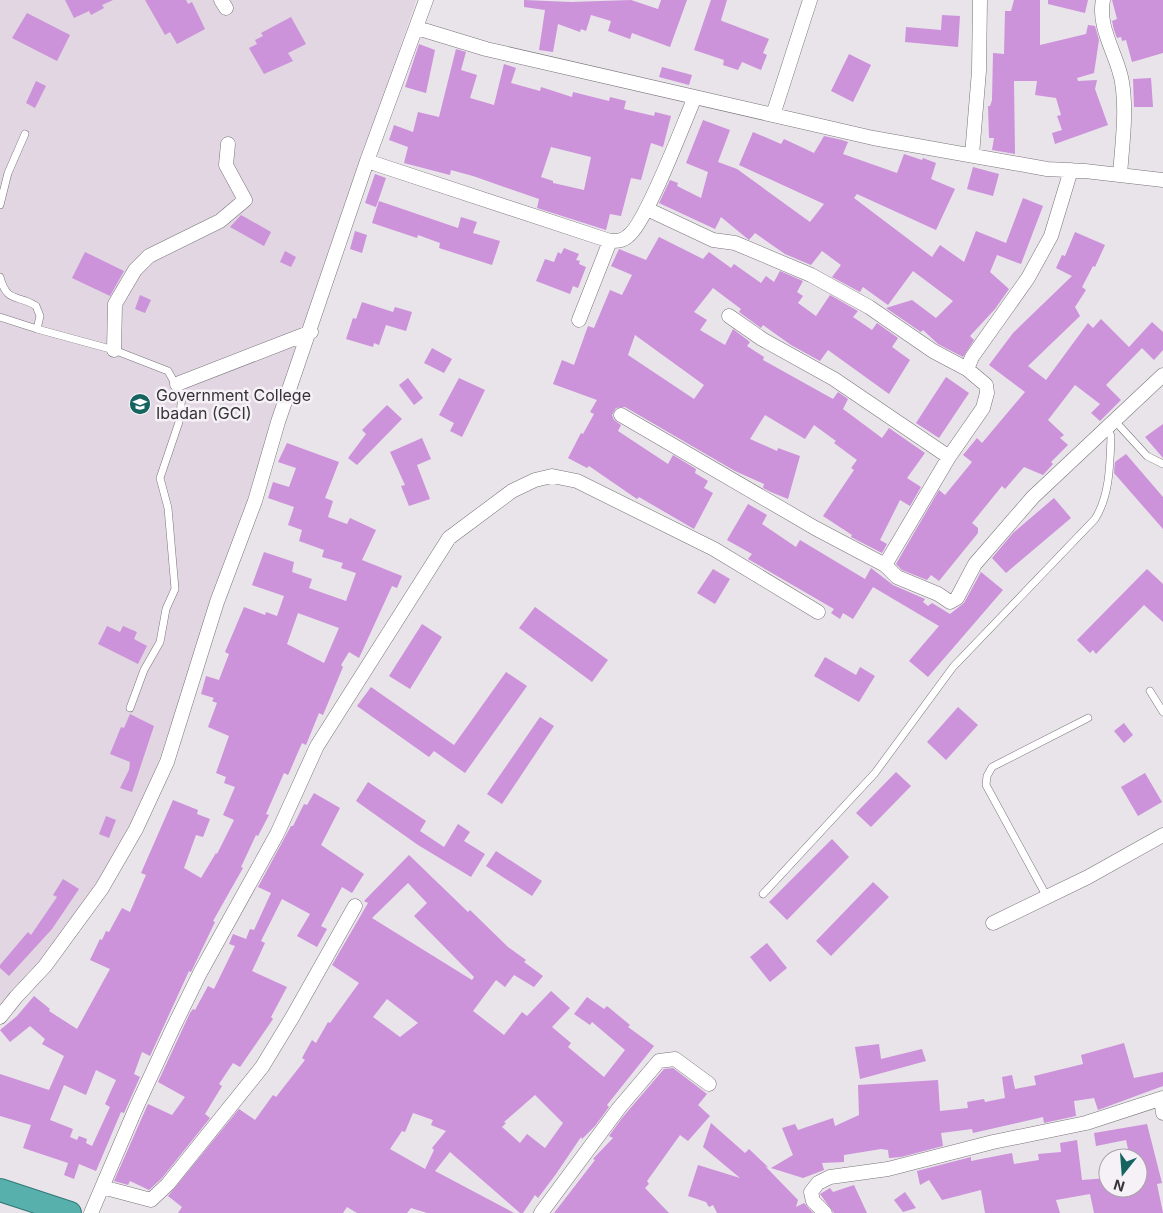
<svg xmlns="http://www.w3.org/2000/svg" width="1163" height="1213" font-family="Inter,sans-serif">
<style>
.built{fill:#e1d6e2}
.building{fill:#cc92da;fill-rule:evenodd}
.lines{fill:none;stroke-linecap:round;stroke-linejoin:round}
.service-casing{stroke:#79747a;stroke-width:8}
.minor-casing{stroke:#79747a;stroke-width:15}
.trunk-casing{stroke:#317876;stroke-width:24}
.service{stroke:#fff;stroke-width:7}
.minor{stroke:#fff;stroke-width:14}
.trunk{stroke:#58b0ac;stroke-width:22}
.labels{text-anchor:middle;stroke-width:5;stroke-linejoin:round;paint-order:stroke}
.poi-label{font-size:16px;fill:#363437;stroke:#f6f1f7;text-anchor:start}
</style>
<rect width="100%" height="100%" fill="#e9e3ea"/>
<path class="built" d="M0 0H416L143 808 103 876 64 932 0 1007Z"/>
<path class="building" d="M65 0H113L102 5 104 8 91 15 89 11 74 18Z
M145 0H186L188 4 192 2 205 29 177 44 170 32 165 35Z
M524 0 571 2 631 0 658 9 661 0H687L670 47 632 33 630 39 608 31 611 21 591 15 586 31 581 29 580 32 558 24 553 52 539 50 545 10 524 7Z
M711 0H727L721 20 722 21 769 39 763 53 767 55 761 70 742 62 738 70 723 65 724 60 694 50Z
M1014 0H1040V45L1086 34 1088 25 1095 26 1099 40 1094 73 1077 78 1078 81 1097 80 1095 89 1108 125 1055 144 1052 133 1062 130 1057 116 1061 115 1056 98 1035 95 1037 81H1014L1015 154 992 150 994 138H989L988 106H990L992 100 993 53 1004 54 1005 11H1011Z
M1048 0H1088L1085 13 1048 4Z
M1112 0H1163V53L1132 62 1126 40 1122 41 1121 37 1117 38 1114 30 1112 21 1117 19Z
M27 13 70 35 57 61 12 38Z
M942 15 960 16 958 47 905 42 906 27 941 30Z
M291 17 306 44 288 53 293 61 264 74 249 48 257 44 255 40 263 36 261 33Z
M419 44 435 50 426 93 405 87Z
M456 49 466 52 461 70 477 75 470 98 494 105 504 64 516 68 511 83 540 91 541 87 572 97 573 92 609 101 610 97 626 101 624 109 654 116 655 112 671 116 663 147 651 143 641 180 631 178 621 216 610 214 606 230 537 208 539 199 473 176 451 170 450 175 404 163 408 147 389 140 394 125 413 132 418 112 439 117ZM551 147 591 157 584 190 553 183V181L541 177Z
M849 54 871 65 853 102 831 91Z
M662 67 692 75 689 85 659 77Z
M1151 78 1153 107H1134L1133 79Z
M36 81 46 86 35 108 26 103Z
M703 120 730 130 718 162 737 169 810 222 824 204 739 165 753 132 781 144 784 139 814 153 824 136 842 140 848 142 843 154 897 173 904 154 922 160 923 158 936 163 931 179 955 189 936 230 857 194 854 198 932 257 940 245 964 262 976 231 1006 243 1023 198 1043 206 1021 264 997 255 990 272 1009 289 995 309 970 336 974 340 963 357 938 344 923 330 921 332 886 308 912 300 936 318 953 301 913 271 888 305 863 287 860 292 832 277 841 265 822 251 811 265 785 254 755 233 749 240 721 217 715 229 659 203 670 180 678 183 677 186 701 198 708 172 686 163Z
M973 167 999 174 993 196 967 189Z
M375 174 386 178 376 207 365 203Z
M379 201 458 228 461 217 477 222 473 233 500 241 492 265 439 248 440 243 418 235 417 238 372 223Z
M241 215 271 232 264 246 230 227Z
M355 231 367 235 362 253 350 249Z
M1075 232 1105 245 1095 267 1093 266 1082 287 1086 290 1075 307 1080 316 1028 366 1046 380 1088 323 1093 328 1101 319 1129 347 1152 322 1163 332V350L1154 360 1142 348 1106 385 1121 400 1100 421 1091 413 1100 404 1075 385 1048 420 1064 435 1060 438 1068 445 1051 462 1053 464 1043 475 1024 467 1005 489 1002 486 972 523 978 528V533L939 581 931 575 927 580 902 570 896 564 939 490 945 495 972 462 963 455 977 438 982 443 1025 392 989 365 1013 333 1072 276 1056 268 1062 255 1065 256Z
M659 237 703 259 709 252 731 268 734 264 761 283 766 276 774 282 780 271 803 281 797 292 803 296 798 303 816 316 830 295 858 311 853 317 872 330 877 323 898 338 892 347 910 360 889 394 828 350 820 361 791 345 763 325 761 328 739 312 741 309 713 288 694 312 707 320 700 330 725 345 733 329 750 342 747 346 764 357 763 360 833 399 838 392 848 399 843 409 882 438 889 428 925 453 907 478 921 487 910 506 900 500 880 540 887 544 882 553 851 537 852 535 823 516 854 470 851 468 857 460 834 443 836 441 814 425 805 439 765 415 750 439 777 451 778 448 800 456 788 499 771 492 763 488 764 484 735 471 625 407 616 408 612 415 614 420 621 425 618 431 668 464 673 455 696 469 695 473 708 481 704 488 713 493 694 529 639 497 637 499 589 466 587 468 568 458 581 433 583 434 594 414 590 412 597 400 553 384 562 360 574 365 588 326 594 328 610 290 622 295 632 275 611 266 619 249 646 260ZM635 335 704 385 694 399 628 355Z
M564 248 579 254 576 260 580 261 579 264 586 267 578 288 573 286 570 294 536 281 545 259 554 262 558 252 561 254Z
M285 251 296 257 291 267 280 262Z
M85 252 124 271 110 296 72 278Z
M140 295 151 300 145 313 135 309Z
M362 302 393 312 395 307 412 312 406 331 386 325 379 345 374 343 373 347 346 339 353 318 356 319Z
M432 348 452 359 444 373 424 363Z
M946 377 969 393 939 438 916 423Z
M408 378 423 398 414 405 399 385Z
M459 378 485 390 462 437 450 431 454 423 439 415Z
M387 405 402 419 357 465 348 458 366 434 362 430Z
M1163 424V458L1145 437Z
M422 438 431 459 417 465 430 499 409 506 401 486 405 485 390 452Z
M287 443 339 462 325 498 333 501 328 517 347 524 350 518 376 530 362 560 402 576 397 588 392 586 359 658 349 652 341 665 343 667 323 715 319 713 306 745 302 743 289 773 288 775 284 773 266 814 269 815 258 836 256 835 241 867 243 868 213 921 215 922 191 972 189 971 150 1056 142 1052 134 1074 140 1077 124 1113 121 1112 96 1171 79 1164 74 1179 64 1175 68 1163 23 1148 31 1125 0 1116V1074L49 1090 64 1056 42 1044 45 1039 30 1026 10 1042 0 1030 17 1016 34 996 50 1009 49 1011 77 1029 110 969 90 960 100 939 102 940 106 931 109 932 122 908 130 912 146 875 141 873 173 800 198 810 197 814 210 819 203 837 196 835 184 868 201 878 216 853 217 854 234 820 223 815 235 787 224 783 226 777 216 773 229 736 208 727 217 703 212 701 214 698 201 694 206 676 219 680 229 654 225 652 244 607 265 615 266 612 277 616 284 596 252 585 264 552 294 562 292 572 312 579 309 588 346 601 356 573 341 568 343 563 322 557 324 550 299 541 302 530 288 525 294 507 268 498 273 482 289 487 296 468 278 462ZM298 613 339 628 324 663 287 644ZM96 1070 116 1080 105 1104 110 1107 92 1146 86 1143 87 1139 79 1136 77 1140 70 1137 73 1129 50 1120 64 1085 86 1095Z
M1126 454 1163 497V529L1114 473 1115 462Z
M1054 498 1071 518 1006 573 992 558 1013 533Z
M748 504 767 515 762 524 796 547 800 540 865 579 871 568 893 585 925 599 923 602 928 606 932 603 950 614 964 603 981 572 1003 590 928 677 909 661 939 626 873 587 853 619 843 613 840 619 831 613 834 609 748 559 752 554 727 540Z
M713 569 730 579 715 604 697 593Z
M1147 569 1163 584V622L1144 605 1096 654 1093 650 1090 653 1077 640Z
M535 607 608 660 592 682 519 628Z
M422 624 442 637 410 689 389 676Z
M107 626 120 632 123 626 137 632 134 639 147 646 138 664 98 644Z
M825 657 856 675 860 667 875 676 859 702 814 676Z
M506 672 527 686 465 773 434 751 429 757 357 706 371 687 454 745Z
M958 707 978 725 946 760 927 742Z
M130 714 154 726 132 792 120 788 129 770 130 762 110 754 121 727 124 728Z
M540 717 554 726 502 804 487 794Z
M1124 723 1133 735 1124 743 1114 731Z
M896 772 911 786 871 827 856 813Z
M1145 773 1162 802 1138 816 1121 787Z
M368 782 426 821 420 831 444 847 458 824 470 832 464 841 485 854 471 877 418 845 356 801Z
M314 793 340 808 321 845 364 874 352 893 342 887 321 926 327 929 317 947 297 936 310 914 282 899 261 941 265 943 252 971 287 987 271 1017 273 1019 240 1067 233 1063 219 1084 222 1086 205 1114 210 1118 162 1178 149 1190 130 1181 128 1185 114 1181 148 1104 172 1115 185 1097 158 1082 190 1013 193 1009 195 1010 208 986 214 989 235 946 229 944 233 934 246 939 250 929 254 930 271 893 258 887 291 826H293L304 804 307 805Z
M106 816 116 820 109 838 99 834Z
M832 839 849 857 787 920 769 902Z
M496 851 542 881 532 896 486 866Z
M409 855 468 912 470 910 508 947 526 960 524 962 543 976 534 987 514 975 505 987 496 980 473 1011 504 1035 522 1012 527 1016 551 991 570 1008 552 1027 571 1043 568 1047 604 1077 625 1050 592 1022 590 1025 574 1014 587 997 604 1009 607 1006 630 1025 628 1027 654 1046 607 1105 609 1107 595 1126 582 1139 581 1137 556 1174 538 1198 535 1195 523 1213H520L450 1152 435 1171 514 1213H427L411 1208 407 1213H357L347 1207 343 1213H178L182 1207 168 1196 239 1109 255 1120 273 1095 276 1097 305 1060 302 1058 312 1040 316 1043 328 1022 330 1023 359 983 332 965 368 903 364 901ZM408 883 427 903 414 916 474 977 472 980 372 918ZM387 999 418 1023 400 1037 373 1017ZM535 1095 563 1123 545 1148 527 1134 520 1143 502 1127 506 1123 504 1122ZM413 1113 433 1120 431 1125 446 1131 432 1148 434 1150 425 1169 390 1149 402 1131 405 1132Z
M63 879 79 889 52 929 9 976 0 968V965L28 932 31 935 57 897 53 895Z
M873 882 889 897 831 956 816 941Z
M767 943 787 968 770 982 750 957Z
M1124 1043 1134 1078 1163 1072V1086L1098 1110 1094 1098 1074 1101 1076 1116 1044 1123 1043 1117 973 1133 972 1129 941 1133 943 1146 901 1157 889 1158 888 1150 881 1149 844 1155V1162L822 1163 824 1170 803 1178 771 1168 793 1155 782 1128 795 1124 798 1130 833 1118 835 1126 859 1115 858 1085 938 1080 940 1111 968 1108 967 1102 984 1099 985 1102 1005 1098 1002 1077 1012 1075 1015 1089 1036 1085 1034 1076 1083 1064 1081 1055Z
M879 1044 881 1059 922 1049 926 1061 860 1079 855 1047Z
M673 1068 707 1094 698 1105 710 1116 688 1141 680 1135 647 1181 649 1184 645 1188 669 1213H554L595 1160 593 1159 613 1138 609 1136 622 1118 664 1069Z
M711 1123 745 1153 749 1149 769 1168 765 1166 798 1200 796 1207 804 1203 813 1213H717L713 1205 709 1207 706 1202 688 1196 698 1165 740 1178 703 1147Z
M1147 1124 1162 1183 1157 1184 1163 1213H1094L1090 1194 1056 1200 1060 1213H985L981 1190 942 1200 929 1180 920 1185 917 1171 971 1157V1161L1012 1153 1014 1164 1039 1160 1038 1154 1061 1152 1060 1143 1077 1140 1082 1180 1108 1178V1188H1138V1158H1130L1126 1140 1096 1146 1094 1133Z
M854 1185 867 1213H834L820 1194 830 1188 833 1192Z
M905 1192 916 1208 903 1212 894 1200Z"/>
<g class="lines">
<g class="service-casing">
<path id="service" d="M0 205 8 173 25 134
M0 277C7 304 18 294 36 306L40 316 37 329 114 350 168 371 182 396 179 422 160 478 168 508 175 589 166 609 160 642 144 670 130 708
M0 317 37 329
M1114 420 1147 456 1163 464
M1150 691 1163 712
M763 894 875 773 953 667 1095 519C1110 495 1110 464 1111 436L1107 428
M1047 897 986 785 987 776 992 767 1088 718"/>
</g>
<g class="minor-casing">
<path id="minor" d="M221 0 226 8
M1103 0C1097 28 1118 56 1122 82 1127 113 1122 145 1120 175
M417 28 486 49 873 138 1047 169 1085 171 1163 180
M773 115 810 0
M972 155 979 71 980 0
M367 161 610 241C617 241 623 241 628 236 646 224 684 122 695 97
M647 209 713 240 735 243 811 275 869 307 933 351 967 369 986 385 987 393 983 408 949 457 885 565
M729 316 762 339 834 379 949 457
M579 320 610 241
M114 350 115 304 135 270 149 256 220 221 245 200 226 165 228 144
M967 369 972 357 1028 278 1051 236 1071 170
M177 384 311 332
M621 415 815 528 885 565 897 577 938 594 950 602 957 598 975 564 1033 497 1163 375
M993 923 1088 877 1163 835
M0 1017 16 997 45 966 102 888 136 829 167 762 217 602 255 501 278 422 367 161 426 0
M1161 1099 1163 1113
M102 1187 151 1200 168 1184 262 1067 293 1016 355 906
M91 1213 136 1108 173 1028 200 973 277 834 317 746 449 538 512 491 535 480 552 476 577 481 714 549 818 612
M541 1213 619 1108 659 1061 675 1059 709 1084
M825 1213 813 1201 811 1192 818 1183 830 1177 888 1169 993 1142 1086 1123 1163 1098"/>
</g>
<g class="trunk-casing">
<path id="trunk" d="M0 1190 70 1213"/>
</g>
<use href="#service" class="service"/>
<use href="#minor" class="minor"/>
<use href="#trunk" class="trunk"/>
</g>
<defs>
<g id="school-disc" transform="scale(1.125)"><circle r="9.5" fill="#166460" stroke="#f6f1f7"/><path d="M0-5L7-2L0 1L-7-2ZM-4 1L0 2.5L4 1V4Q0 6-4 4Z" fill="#fff"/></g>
</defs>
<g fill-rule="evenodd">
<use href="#school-disc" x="140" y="404"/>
</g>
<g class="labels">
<g class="poi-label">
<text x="156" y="401">Government College<tspan x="156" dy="18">Ibadan (GCI)</tspan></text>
</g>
</g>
<g transform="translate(1123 1173) rotate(197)"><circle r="24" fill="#f6f1f7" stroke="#a9a5aa"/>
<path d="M0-4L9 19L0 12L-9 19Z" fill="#166460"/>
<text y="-8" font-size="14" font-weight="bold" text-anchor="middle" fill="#363437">N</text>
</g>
</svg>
